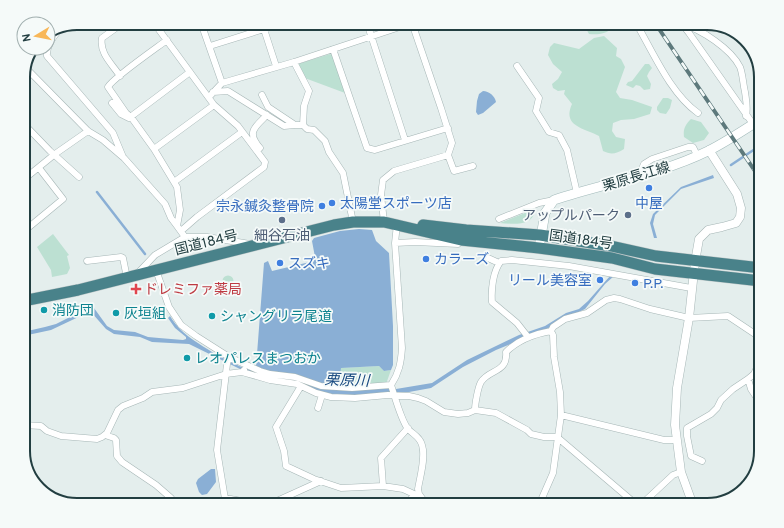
<svg xmlns="http://www.w3.org/2000/svg" width="784" height="528" font-family="Overpass,'Noto Sans JP',sans-serif">
<style>
.green{fill:#bce0d2}
.water{fill:#8aafd5}
.lines{fill:none;stroke-linecap:round;stroke-linejoin:round}
.stream{stroke:#8aafd5;stroke-width:2.5}
.minor-casing{stroke:#a6b6b6;stroke-width:7}
.tertiary-casing{stroke:#a6b6b6;stroke-width:9}
.secondary-casing{stroke:#a2baba;stroke-width:10}
.trunk-casing{stroke:#c1c9ca;stroke-width:12}
.minor{stroke:#fff;stroke-width:6}
.tertiary{stroke:#fff;stroke-width:8}
.secondary{stroke:#fff;stroke-width:9}
.trunk{stroke:#49828a;stroke-width:11}
.rail-casing{stroke:#5d797c;stroke-width:4}
.rail{stroke:#f5faf9;stroke-width:2.5;stroke-dasharray:8;stroke-linecap:butt}
.shop-dot{fill:#3f7fe0;stroke:#f5faf9;stroke-width:1.5}
.service-dot{fill:#5c6f8a;stroke:#f5faf9;stroke-width:1.5}
.health-dot{fill:#e0444e;stroke:#f5faf9;stroke-width:1.5}
.culture-dot{fill:#0f9aa8;stroke:#f5faf9;stroke-width:1.5}
.labels{text-anchor:middle;stroke-width:3.5;stroke-linejoin:round;paint-order:stroke}
.street-label{font-size:14px;fill:#223e41;stroke:#f5faf9}
.shop-label{font-size:14px;fill:#366cbe;stroke:#f5faf9;text-anchor:start}
.service-label{font-size:14px;fill:#4e5e75;stroke:#f5faf9;text-anchor:end}
.health-label{font-size:14px;fill:#be3a42;stroke:#f5faf9;text-anchor:start}
.culture-label{font-size:14px;fill:#0d838f;stroke:#f5faf9;text-anchor:start}
.water-label{font-size:15px;font-style:italic;fill:#194a80;stroke:#f5faf9}
.rim{fill:none;stroke:#223e41;stroke-width:2}
</style>
<rect width="100%" height="100%" fill="#e4eeed"/>
<path class="green" d="M583 23H614C612 34 598 35 589 34Z
M604 36 617 48 616 56 621 59 625 67 616 92 620 98 632 100 652 107 650 114 634 119 621 120 613 123 612 131 616 137 625 139 624 149C616 154 611 155 603 151L599 136C583 128 562 126 572 104L564 94 565 90 558 91 553 88 552 84 558 79 562 72 553 64 548 55 550 47 554 43 579 49 594 38Z
M330 54 333 55 345 93 302 77 298 64Z
M645 64H649L652 68 649 72 647 76 651 84 650 89 644 90 640 86 636 85 633 88 626 85 628 82 632 81Z
M663 98H668L672 100 670 108 666 114 660 113 657 110V107Z
M691 119 701 122 709 133 704 140 693 143 684 137C683 129 685 125 691 119Z
M535 209C534 227 513 224 500 223Z
M53 234 69 255 67 256 70 268 67 274 52 277 51 270 37 247Z
M222.5 281a5.5 5.5 0 1 1 11 0a5.5 5.5 0 1 1-11 0Z
M379 366 384 371 391 370 386 384 338 387 340 368Z
M120 499 149 505H111Z"/>
<path class="water" d="M483 91C489 91 495 96 496 102L483 113 478 115 476 112 477 101 479 94Z
M713 175 714 178 681 189 655 215 653 224 657 238H654L650 223 653 214 681 187Z
M359 229 372 230 376 241 389 253 393 326V365L391 370 384 371 379 366 341 368 338 387 269 372 256 367 264 263 268 261 272 271 314 261 315 257 312 241 314 238 340 231Z
M610 276H614L605 284 585 309 554 324 547 329 496 350 463 367 431 388 409 392 335 396 270 379 242 370 189 344 152 342 140 337 114 334 106 329 91 312H89L51 330 23 336V332L45 327 56 324 90 307 94 308 107 326 114 330 135 332 148 337 159 338 183 340 186 339V337L175 328 168 318 170 316C173 321 177 326 181 330 194 343 230 363 247 369 267 375 288 376 307 383L396 389 432 383 467 360 519 335 545 326 566 313 579 309 588 301Z
M211 469H215L216 482 207 494 202 495 199 492 196 483 198 479Z"/>
<g class="lines">
<path class="stream" d="M731 165 761 145
M97 192 145 254"/>
<g class="minor-casing">
<path id="minor" d="M154 23 214 105 238 126 265 162 264 167 197 217 181 231
M201 23 222 83
M262 23 276 66
M367 23 405 140
M636 23C653 52 670 93 698 113
M681 23 689 33 753 124
M682 24C701 29 731 49 740 67 743 75 743 84 745 92 746 100 748 107 746 116
M59 30C53 37 46 47 47 56L113 133 123 157
M167 40C155 49 113 78 108 87L126 113 131 117 154 149 177 187 180 210 177 226 185 237
M210 46 283 23
M333 49 367 148 375 150 448 128
M294 62 309 91 304 106 303 125
M517 66 539 98 536 111 549 132 559 135 567 150 577 193
M26 68 88 131 103 140 124 158 165 204 171 218 177 226
M120 76C112 64 99 53 102 38L123 23
M213 92 228 91 284 126 295 125
M262 95 268 107 295 125H303L307 129 314 130 325 141 329 152 343 173 353 222
M209 97 222 83 294 62 412 23 441 108 452 143 448 155 394 171 383 180 381 195 384 222
M112 103 121 114 129 118 190 72
M23 123 50 151 79 177
M260 148C246 132 255 127 267 115
M154 149 214 105
M448 155 454 171 473 166
M639 176 644 164 652 159 688 147H693L697 155
M23 180 55 154 88 131
M174 182 242 132
M499 219 539 203 554 200
M397 224 395 243 402 348C401 363 399 373 391 385 395 397 401 420 408 429 414 435 420 437 422 445 426 457 420 477 418 489L419 494 427 505
M23 232 63 199 39 168
M395 243 415 242 458 244 460 241
M488 258 499 263
M87 261 121 257 123 258 127 278
M156 270 169 307 181 325 196 336 229 357 260 371 270 374 295 377 321 386 352 388 391 385
M137 274 155 255 185 237H207L250 244
M23 321 26 317 24 301
M528 337 517 323 492 302C491 289 493 271 501 261L512 260 569 266 691 288
M242 372 270 380 297 384 316 393 331 397 355 398 388 395 409 396 418 398 426 401 444 412 458 414 468 413 475 410 496 413 527 430 531 434 544 437H557L637 505
M748 379 751 389 761 404
M301 386 276 427 284 451 286 466 314 479 341 488 383 486 403 489 416 495 419 494
M318 408 322 395
M475 410C475 404 478 387 481 382 489 369 508 373 506 352 518 340 534 334 551 331L553 327 565 319 587 313 606 300 614 298 620 299 650 309 689 318 728 316 761 338
M561 415 664 440H676
M23 425 41 426 47 431 61 436 97 439 102 437 107 433 118 410 123 406 143 398 152 392 183 388 226 374 242 372 244 370
M105 435 114 438 116 440 117 456 122 462 156 485 171 498
M702 461 691 456 687 436V428L711 414 717 408 721 400 733 389 748 379 754 374 761 359
M383 486 381 458 408 428
M225 498 264 505
M226 505 217 450 227 364 229 357
M268 505 321 481
M403 505 416 495
M539 505 553 473 561 415 560 392 554 357 553 335 551 331
M643 505 645 501 673 475 681 472"/>
</g>
<g class="tertiary-casing">
<path id="tertiary" d="M693 505 681 472 675 425 677 388 689 318 695 262 699 239 708 230 722 227 736 223 740 217 741 208 737 194 709 150"/>
</g>
<g class="secondary-casing">
<path id="secondary" d="M539 248 545 213 554 200C605 183 659 175 708 151 726 142 744 130 761 119"/>
</g>
<g class="trunk-casing">
<path id="trunk" d="M423 225 466 230 540 235 611 246 656 256 761 268
M23 301 78 290 334 225 353 222H384L461 240 539 248 612 258 655 269 761 281"/>
</g>
<use href="#minor" class="minor"/>
<use href="#tertiary" class="tertiary"/>
<use href="#secondary" class="secondary"/>
<use href="#trunk" class="trunk"/>
<g class="rail-casing">
<path id="rail" d="M655 23 761 180"/>
</g>
<use href="#rail" class="rail"/>
</g>
<g class="shop-dot">
<circle cx="649" cy="188" r="4"/>
<circle cx="332" cy="203" r="4"/>
<circle cx="322" cy="206" r="4"/>
<circle cx="426" cy="259" r="4"/>
<circle cx="280" cy="263" r="4"/>
<circle cx="600" cy="280" r="4"/>
<circle cx="635" cy="283" r="4"/>
</g>
<g class="service-dot">
<circle cx="628" cy="215" r="4"/>
<circle cx="282" cy="220" r="4"/>
</g>
<path class="health-dot" d="M134 283h4v4h4v4h-4v4h-4v-4h-4v-4h4z"/>
<g class="culture-dot">
<circle cx="44" cy="310" r="4"/>
<circle cx="116" cy="313" r="4"/>
<circle cx="212" cy="316" r="4"/>
<circle cx="187" cy="358" r="4"/>
</g>
<g class="labels">
<g class="street-label">
<text transform="translate(636 176) rotate(-17)" y="5">栗原長江線</text>
<text transform="translate(581 239) rotate(8)" y="5">国道184号</text>
<text transform="translate(206 242) rotate(-14)" y="5">国道184号</text>
</g>
<g class="shop-label">
<text x="340" y="208">太陽堂スポーツ店</text>
<text x="649" y="208" text-anchor="middle">中屋</text>
<text x="314" y="211" text-anchor="end">宗永鍼灸整骨院</text>
<text x="434" y="264">カラーズ</text>
<text x="288" y="268">スズキ</text>
<text x="592" y="285" text-anchor="end">リール美容室</text>
<text x="643" y="288">P.P.</text>
</g>
<g class="service-label">
<text x="620" y="220">アップルパーク</text>
<text x="282" y="240" text-anchor="middle">細谷石油</text>
</g>
<g class="health-label">
<text x="144" y="294">ドレミファ薬局</text>
</g>
<g class="culture-label">
<text x="52" y="315">消防団</text>
<text x="124" y="318">灰垣組</text>
<text x="220" y="321">シャングリラ尾道</text>
<text x="195" y="363">レオパレスまつおか</text>
</g>
<g class="water-label">
<text transform="translate(347 380) rotate(2)" y="5">栗原川</text>
</g>
</g>
<path d="M0 0H784V528H0ZM77 30H707A47 47 0 0 1 754 77V451A47 47 0 0 1 707 498H77A47 47 0 0 1 30 451V77A47 47 0 0 1 77 30Z" fill="#f5faf9" fill-rule="evenodd"/>
<path class="rim" d="M77 30H707A47 47 0 0 1 754 77V451A47 47 0 0 1 707 498H77A47 47 0 0 1 30 451V77A47 47 0 0 1 77 30Z"/>
<g transform="translate(36 36) rotate(260)"><circle r="19" fill="#f5faf9" stroke="#a1afaf"/>
<path d="M0-3L7 15L0 10L-7 15Z" fill="#f8b758"/>
<text y="-6" font-size="11" font-weight="bold" text-anchor="middle" fill="#223e41">N</text>
</g>
</svg>
